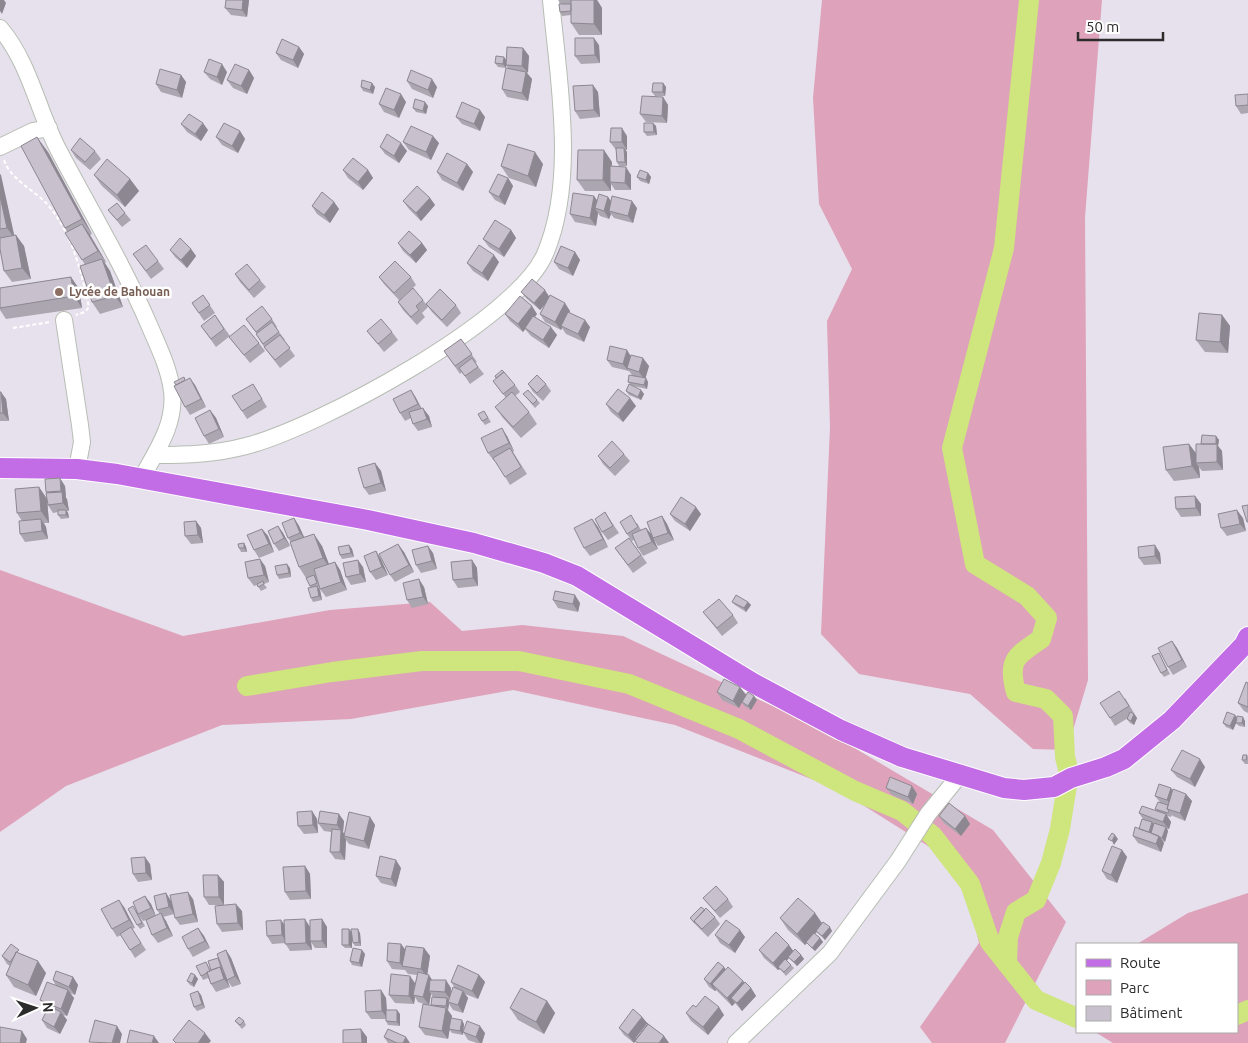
<svg xmlns="http://www.w3.org/2000/svg" width="1248" height="1043" font-family="Ubuntu,sans-serif">
<style>
.green{fill:#dea2ba}
.lines{fill:none;stroke-linecap:round;stroke-linejoin:round}
.river{stroke:#cfe57d;stroke-width:20}
.minor-casing{stroke:#b6beb3;stroke-width:18}
.major-casing{stroke:#fff;stroke-width:22}
.path{stroke:#fff;stroke-width:2;stroke-dasharray:4 2.5;stroke-linecap:butt}
.minor{stroke:#fff;stroke-width:16}
.major{stroke:#c26de5;stroke-width:20}
.wall{fill:#aca6b0;fill-rule:evenodd}
.shaded-wall{fill:#8c8790}
.building{fill:#c8c1cd;stroke:#8c8790}
.education-dot{fill:#8d6e63;stroke:#fff;stroke-width:2}
.labels{text-anchor:middle;stroke-width:5;stroke-linejoin:round;paint-order:stroke}
.education-label{font-size:12px;font-weight:bold;fill:#785e54;stroke:#fff;text-anchor:start}
</style>
<rect width="100%" height="100%" fill="#e7e0ed"/>
<path class="green" d="M822 0H1102L1085 217 1088 680 1067 750 1033 749 970 694 859 674 821 634 830 427 827 321 852 269 819 204 813 98Z
M0 570 183 636 330 610 430 602 462 631 522 625 623 636 824 730 993 830 1066 922 1005 1043H932L920 1027 979 943 963 868 839 790 675 725 513 690 351 719 222 725 66 786 0 832Z
M1248 893V1043H1113L1095 1032H1237V944H1137L1188 913Z"/>
<g class="lines">
<path class="river" d="M247 686 332 672 422 661H519L629 684 739 729 855 791 902 811 933 836 970 884 990 942 1036 1000 1077 1018
M1007 964 1008 937 1016 912 1036 900 1051 863 1060 829 1069 773 1065 757 1063 716 1046 699 1016 692C1007 660 1016 656 1041 639L1047 618 1027 596 975 564 952 448 1004 248 1029 0
M1237 1015 1248 1010"/>
<g class="minor-casing">
<path id="minor" d="M0 28C30 63 38 112 59 151 90 210 124 266 150 327 159 348 169 368 172 391 176 424 156 452 141 479
M0 147 33 131 49 128
M64 320 80 425 82 442 77 469
M156 455C187 455 216 454 246 446 317 428 517 320 545 254 577 179 558 78 551 0
M736 1043 830 953 898 861 928 814 959 776"/>
</g>
<g class="major-casing">
<path id="major" d="M0 468 77 469 117 474 368 520 474 543 544 563 577 576 753 683 841 730 902 757 1004 788 1024 790 1054 787 1071 778 1106 767 1124 759 1172 720 1244 645 1248 637"/>
</g>
<path class="path" d="M4 160C10 179 34 190 47 204 72 232 81 271 89 307L85 312 76 315
M13 328 50 322"/>
<use href="#minor" class="minor"/>
<use href="#major" class="major"/>
</g>
<path class="wall" d="M226 0H249L247 17 231 15 225 8Z
M558 0H597L602 8V35H579L571 23V15L562 16 560 12 561 4Z
M599 45 600 63 581 64 575 56Z
M299 47 304 54 298 68 281 60 276 53Z
M523 48 529 56 527 73 532 79 528 101 507 97 502 89 508 68 506 65V68L498 67 495 63 506 60Z
M249 70 254 78 247 94 233 88 227 80Z
M204 72H227L222 85 210 79Z
M181 75 186 82 182 98 161 92 156 84Z
M407 81 437 87 433 98 412 89Z
M663 83 666 87 665 96H655L652 92Z
M361 87H375L373 94 363 91Z
M598 92 600 117 580 119 575 111Z
M1248 94V113L1241 114 1236 106Z
M663 97 668 105 667 123 646 122 640 114Z
M406 102 399 118 384 112 379 104Z
M428 106 426 114 416 112 413 108Z
M456 117H485L480 131 462 124Z
M653 123 656 126 657 135 647 136 644 132Z
M181 124 208 130 201 141 187 132Z
M240 131 245 139 238 153 222 145 216 137Z
M627 136V150H625L627 152V166H619L617 162 616 150 610 142Z
M403 142 439 143 431 160 409 150Z
M380 147 407 151 399 163 385 154Z
M71 150 95 151 101 159 90 170 76 158Z
M48 152 92 234 90 235 106 262 105 263 110 271 123 307 100 314 92 302 85 265 65 228Z
M612 162 611 166 631 175V190H615L611 184V191H585L577 180Z
M467 164 473 172 463 191 442 180 437 172Z
M543 164 536 187 509 178 501 166Z
M343 170H368L373 178 363 190 348 178Z
M648 173 651 177 649 184 640 181 637 177Z
M0 174 14 235 24 246 31 279 12 282 4 271 0 249Z
M94 175 130 179 139 191 125 207 102 186Z
M508 178 513 186 505 205 495 200 489 192Z
M594 196 597 200 608 197 611 201 637 208 633 223 614 218 611 214 609 219 600 216 598 213 596 226 575 222 570 214Z
M430 198 435 205 421 221 409 209 403 201Z
M334 202 339 209 330 223 317 214 312 206Z
M108 210 125 213 131 220 122 227Z
M511 230 516 238 504 257 489 247 483 239Z
M398 243H422L427 250 416 263 403 251Z
M191 249 196 256 187 268 175 257 170 250Z
M575 252 580 260 573 276 559 269 554 262Z
M133 254 158 261 164 269 151 279Z
M499 262 488 281 473 271 467 263Z
M235 274 260 280 266 287 254 298 240 282Z
M71 277 79 289 82 308 6 319 0 310V288Z
M379 277H411L416 285 402 298 423 300 428 307 422 313 425 317 417 325 403 310 398 302 399 300 384 284Z
M521 292 549 296 570 311 569 312 590 327 584 342 566 334 562 328 561 330 545 322 540 314 545 305 540 310 527 299Z
M203 295 215 313 204 321 192 303Z
M426 304 456 305 461 313 447 327 432 312Z
M505 314H537L535 317 557 335 549 348 531 336 525 329 523 332 510 321Z
M215 315 230 336 216 347 201 326Z
M1222 315 1230 326 1228 353 1205 352 1196 340Z
M246 319H272L277 327 276 328 285 340 284 341 295 356 280 368 264 347 256 334H257Z
M367 331 392 332 398 340 384 352Z
M229 337 259 343 265 351 250 363Z
M461 339 477 362 475 363 484 374 470 384 462 372 460 374 444 351Z
M630 355 649 366 645 378 648 382 647 389 633 386 641 390 644 394 641 400 629 395 626 391 630 384 628 382 632 375 629 371 612 367 607 360Z
M186 380 195 385 206 407 190 415 185 407Z
M493 381 515 385 520 392 515 396 529 412 537 424 521 438 503 418 495 407 506 398Z
M253 384 267 407 247 419 242 411Z
M528 384H546L551 391 543 401 533 392Z
M411 390 416 398 422 409 429 416 432 427 418 431 413 424 411 418 405 421 400 413Z
M0 392 6 399 9 421H0Z
M523 394 537 400 540 403 535 408Z
M606 404 636 406 623 422 611 412Z
M210 410 216 418 224 437 209 444 204 436Z
M484 411 491 422 485 425 482 421Z
M507 436 514 451 513 452 527 474 510 485 495 460 494 461 488 453Z
M1216 436 1219 440 1218 446 1222 451 1223 470 1202 471 1199 467 1200 478 1174 481 1166 470 1189 444 1196 453 1201 444Z
M624 454 630 461 615 476 603 464 598 456Z
M375 463 381 471 386 491 369 495 364 488Z
M65 486 66 498 67 499 69 511H67L68 513 69 518 61 519 58 515V512L53 513 48 505 47 493 46 492Z
M39 487 47 499 49 523H44L46 527 48 539 25 542 20 534 22 521 17 513Z
M1195 496 1201 504V516L1181 517 1176 509Z
M605 512 619 533 608 540 602 532Z
M670 514H701L690 531 675 521Z
M662 516 667 524 674 540 658 546 653 538Z
M294 518 299 526 304 538 322 546 329 564 335 562 340 570 347 590 326 597 320 589V587H318L320 590 322 600 313 602 311 598V588L306 578 299 567 291 542 288 538Z
M1243 518 1246 531 1227 536 1221 528Z
M592 519 598 527 608 547 590 556 584 548Z
M196 521 201 528 203 543 191 544 185 536Z
M637 523 641 530 646 528 652 535 658 549 643 556 638 548 634 540 632 541 627 534Z
M278 526 283 533 290 546 279 551 274 544Z
M262 529 268 536 274 552 259 558 254 550Z
M629 538 647 563 633 573 615 548Z
M244 543 246 547 247 552H241L239 548Z
M349 545 352 549 354 557 342 559 340 555Z
M376 551 388 575 376 580 370 572Z
M404 552 414 572 395 582 390 575Z
M433 553 437 569 421 573 416 565Z
M1160 553 1161 564 1144 565 1139 558Z
M472 560 477 568 478 586 458 588 453 580Z
M265 566 269 582 264 584 267 588 261 591 257 585 254 586 248 578Z
M363 567 366 582 351 585 346 577Z
M290 568 291 577 279 579 277 575Z
M424 587 428 604 412 608 407 600Z
M553 600 580 603 578 612 558 608Z
M732 602H748L751 605 746 612 735 605Z
M703 612 733 615 738 623 722 636Z
M1172 641 1177 648 1187 667 1173 675 1168 667Z
M1159 653 1170 674 1164 677 1161 673Z
M1248 683V713L1244 711 1238 703Z
M740 687 746 695 754 696 757 700 751 710 744 706 742 702 739 708 722 700 717 692Z
M1125 698 1137 718 1134 725 1130 723 1127 719 1128 718 1115 726 1110 718Z
M1236 717 1245 721V727L1239 726 1236 723 1233 730 1226 727 1223 723Z
M1248 756V764H1245L1242 760Z
M1205 767 1195 787 1177 777 1171 770Z
M912 786 917 794 913 804 892 795 886 788Z
M1173 791 1192 801 1185 821 1173 816 1172 815 1171 817 1167 816 1171 822 1169 829H1167L1168 831 1165 842 1162 841 1164 843 1161 852 1138 843 1133 836 1139 829 1143 819 1139 813 1157 811 1155 809 1160 802 1155 796Z
M312 811 317 819 318 833 304 834 298 826Z
M939 816H965L970 824 961 836 944 823Z
M370 817 375 825 369 849 349 844 346 840 345 860 335 859 330 852 331 832 324 831 318 823 344 821 343 832 344 834Z
M1122 850 1127 857 1117 883 1107 879 1102 871Z
M150 864 152 880 138 882 133 874Z
M305 866 310 874 311 899 290 900 285 892Z
M401 868 396 887 381 883 376 876Z
M218 875 224 882V905H209L204 897Z
M166 893 171 901 193 899 198 922 180 925 175 918 174 914 163 917 166 921 173 936 158 943 152 935 149 919 143 921 138 914 145 896 151 904 156 916 160 914 157 910Z
M703 898 728 899 733 907 720 918 709 905Z
M124 907 135 928 132 929 146 950 135 958 121 935 117 937 112 929Z
M136 910 145 926 140 929 137 925Z
M705 910 715 917 720 924 708 937 693 922 690 918Z
M242 911 243 930 222 932 217 924Z
M815 913 822 923 832 931 825 940 817 932 815 934 820 938 823 942 815 951 807 943 805 945 788 930 780 918Z
M322 919 327 927V948H315L311 942 312 950 290 951 285 943 272 944 267 936 284 925 310 926Z
M198 928 204 936 210 948 193 957 188 949Z
M349 929 352 933V948H345L342 945Z
M360 933 361 946H355L353 943Z
M715 935 745 937 735 953 720 943Z
M401 944 405 950 424 948 430 956 427 975 432 980 451 988V993L455 988 451 982 479 975 485 982 478 999 465 994 468 998 463 1013 453 1010 449 1004 448 1010 452 1016 448 1039 425 1035 419 1027 424 1004 418 1002 415 997 414 1004 395 1003 389 995 415 983 417 975 408 974 405 970 392 969 387 961ZM431 994 433 997 431 1005H429Z
M226 950 231 958 241 984 232 987 227 980 230 987 216 992 211 984 208 978 203 980 201 976 206 962 211 971 218 958Z
M759 950 794 951 801 955 804 959 797 966 789 958 787 961 794 968 786 976 780 969 778 970 764 958Z
M22 954 46 973 36 996 14 987 6 975 10 966 7 964 2 956Z
M365 954 362 967 352 965 350 961Z
M195 975 198 979 194 987 190 985 187 981Z
M73 977 78 985 75 995 70 993 74 998 67 1016 63 1015 67 1020 60 1034 47 1028 42 1020 48 1009 45 1008 40 1000 56 986 53 980Z
M704 979 743 981 751 988 756 996 742 1011 735 1003 732 1006 716 990 715 991 709 987Z
M381 990 386 998 387 1010 400 1014V1026L388 1025 386 1021V1019H371L366 1012Z
M201 995 205 1008 197 1011 194 1007Z
M547 1001 555 1013 544 1034 518 1020 510 1008Z
M696 1007 724 1015 708 1035 691 1021 686 1013Z
M642 1017 647 1023 664 1036 669 1043H637L635 1041 634 1043 624 1035 619 1028Z
M235 1021H244L246 1025 242 1029Z
M464 1024 463 1031 485 1033 482 1043H477L468 1040 463 1032V1035L452 1033 449 1029Z
M384 1037 410 1043H388Z"/>
<path class="shaded-wall" d="M0 0H4L6 3 2 14 0 11Z
M243 0H249L247 17 242 10Z
M594 0H597L602 8V35L594 24Z
M594 38 599 45 600 63 595 55Z
M299 47 304 54 298 68 293 60Z
M523 48 529 56 528 73 522 66Z
M504 57 507 61 506 68 503 64Z
M222 64 227 72 222 85 217 77Z
M249 70 254 78 247 94 241 86Z
M526 72 532 79 528 101 522 93Z
M181 75 186 82 182 98 177 90Z
M432 79 437 87 433 98 428 90Z
M372 83 375 87 373 94 370 90Z
M663 83 666 87 665 96 663 92Z
M593 85 598 92 600 117 594 110Z
M401 94 406 102 399 118 394 110Z
M663 97 668 105 667 123 662 116Z
M425 102 428 106 426 114 423 111Z
M480 110 485 117 480 131 474 124Z
M203 123 208 130 201 141 195 134Z
M653 123 656 126 657 135 654 132Z
M622 128 627 136V150L622 142Z
M240 131 245 139 238 153 232 146Z
M433 136 439 143 431 160 426 152Z
M37 137 48 152 92 234 82 219Z
M401 143 407 151 399 163 394 156Z
M624 148 627 152V166L625 162Z
M604 150 612 162 611 182H610L611 184V191L603 180Z
M535 152 543 164 536 187 528 176Z
M467 164 473 172 463 191 457 183Z
M626 167 631 175V190L625 183Z
M368 170 373 178 363 190 358 182Z
M648 173 651 177 649 184 646 180Z
M0 174 1 175 15 239 7 228 0 196Z
M508 178 513 186 505 205 499 197Z
M130 179 139 191 125 207 117 195Z
M594 196 599 204 595 208 598 213 596 226 590 218Z
M608 197 613 204 609 211 611 214 609 219 604 211Z
M430 198 435 205 421 221 416 213Z
M632 201 637 208 633 223 628 216Z
M334 202 339 209 330 223 324 215Z
M82 224 90 235 106 262 98 251Z
M511 230 516 238 504 257 499 249Z
M16 235 24 246 31 279 22 268Z
M422 243 427 250 416 263 410 255Z
M191 249 196 256 187 268 181 260Z
M575 252 580 260 573 276 568 268Z
M494 255 499 262 488 281 482 273Z
M102 259 110 271 123 307 115 296Z
M71 277 79 289 82 308 74 296Z
M545 290 550 298 540 310 534 303Z
M565 303 570 311 562 327 561 326 562 328 561 330 555 322Z
M532 306 537 314 523 332 518 324Z
M1222 315 1230 326 1228 353 1220 342Z
M585 320 590 327 584 342 578 334Z
M551 327 557 335 549 348 543 340Z
M627 350 632 358 627 368 629 372 623 364Z
M643 358 649 366 645 380 639 372Z
M190 378 195 385 206 407 201 399Z
M646 378 648 382 647 389 644 385Z
M411 390 416 398 423 412 418 404Z
M641 390 644 394 641 400 638 397Z
M1 392 6 399 9 421 3 413Z
M630 398 636 406 623 422 618 414Z
M423 408 429 416 432 427 427 419Z
M210 410 216 418 224 437 219 429Z
M502 428 507 436 514 451 509 443Z
M1216 436 1219 440 1218 446 1222 451 1223 470 1217 462 1216 446Z
M1189 444 1197 455 1196 463 1199 467 1200 478 1192 466Z
M375 463 381 471 386 491 381 483Z
M60 478 65 486 66 498 67 499 69 511 63 503 62 492 61 491Z
M39 487 47 499 49 523 41 511Z
M1195 496 1201 504V516L1196 508Z
M696 507 701 514 690 531 685 524Z
M66 510 68 513 69 518 66 515Z
M1237 510 1243 518 1246 531 1240 524Z
M662 516 667 524 674 540 668 533Z
M294 518 299 526 306 541 300 533Z
M41 519 46 527 48 539 42 531Z
M592 519 598 527 608 547 603 539Z
M196 521 201 528 203 543 198 535Z
M278 526 283 533 290 546 284 538Z
M646 528 652 535 658 549 652 542Z
M262 529 268 536 274 552 269 544Z
M314 534 322 546 331 570 323 558Z
M244 543 246 547 247 552 244 548Z
M398 544 404 552 414 572 409 565Z
M349 545 352 549 354 557 351 553Z
M1155 545 1160 553 1161 564 1155 556Z
M428 546 433 553 437 569 432 561Z
M376 551 381 559 388 575 382 567Z
M260 559 265 566 269 582 264 575Z
M358 560 363 567 366 582 360 574Z
M472 560 477 568 478 586 473 578Z
M335 562 340 570 347 590 341 582Z
M287 564 290 568 291 577 289 573Z
M419 579 424 587 428 604 423 597Z
M317 586 320 590 322 600 319 596Z
M575 595 580 603 578 612 573 604Z
M748 602 751 605 746 612 744 608Z
M1172 641 1177 648 1187 667 1182 660Z
M740 687 746 695 739 708 733 701Z
M754 696 757 700 751 710 748 706Z
M1134 714 1137 718 1134 725 1131 721Z
M1235 715 1238 719 1233 730 1230 726Z
M1243 717 1245 721V727L1242 723Z
M1200 759 1205 767 1195 787 1190 779Z
M912 786 917 794 913 804 908 797Z
M1171 788 1176 796 1171 806 1167 800Z
M1186 794 1192 801 1185 821 1180 813Z
M312 811 317 819 318 833 313 825Z
M339 814 344 821 343 832 346 837 344 836 346 840 345 860 340 852 341 831 337 825Z
M1166 814 1171 822 1169 829 1163 822Z
M965 816 970 824 961 836 955 829Z
M370 817 375 825 369 849 364 841Z
M1152 822 1155 826 1152 834 1149 833Z
M1166 827 1168 831 1165 842 1162 838Z
M1115 835 1118 839 1114 845 1112 841Z
M1159 836 1164 843 1161 852 1156 844Z
M1122 850 1127 857 1117 883 1111 875Z
M145 857 150 864 152 880 146 873Z
M396 860 401 868 396 887 391 879Z
M305 866 310 874 311 899 306 891Z
M218 875 224 882V905L219 897Z
M188 892 193 899 198 922 193 914Z
M166 893 171 901 175 914 169 907Z
M145 896 151 904 156 916 151 908Z
M119 900 124 907 135 928 129 920Z
M236 904 242 911 243 930 238 923Z
M161 913 166 921 173 936 167 928Z
M815 913 823 925 805 945 797 934Z
M305 919 310 927V941L311 942 312 950 306 943Z
M322 919 327 927V948L322 941Z
M281 920 287 928V943L282 935Z
M830 927 832 931 825 940 822 936Z
M198 928 204 936 210 948 205 941Z
M349 929 352 933V948L349 945Z
M358 929 360 933 361 946 359 942Z
M740 930 745 937 735 953 729 945Z
M820 938 823 942 815 951 812 948Z
M401 944 407 952 402 966 405 970 400 963Z
M789 945 794 952 780 968 778 967 780 969 778 970 773 963Z
M424 948 430 956 427 977 421 969Z
M226 950 231 958 241 984 235 976Z
M362 950 365 954 362 967 359 963Z
M801 955 804 959 797 966 794 962Z
M38 961 46 973 36 996 28 985Z
M220 967 225 975 230 987 224 979Z
M724 967 729 974 712 984 716 990 715 991 710 984Z
M195 975 198 979 194 987 192 983Z
M429 975 434 983 429 991 431 994 429 1005 423 997Z
M479 975 485 982 478 999 472 991Z
M410 976 415 983 413 995 415 997 414 1004 409 996Z
M73 977 78 985 75 995 69 987Z
M446 980 451 988 450 999 445 992Z
M743 981 748 988 731 998 735 1003 732 1006 727 998Z
M751 988 756 996 742 1011 737 1003Z
M68 990 74 998 67 1016 61 1009Z
M381 990 386 998 387 1018 382 1011Z
M198 991 201 995 205 1008 202 1004Z
M463 991 468 998 463 1013 458 1005Z
M447 998 449 1002H448L449 1004 448 1010 446 1006Z
M547 1001 555 1013 544 1034 536 1022Z
M719 1007 724 1015 708 1035 703 1027Z
M446 1008 452 1016 448 1039 442 1031Z
M397 1010 400 1014V1026L397 1022Z
M61 1012 67 1020 60 1034 54 1027Z
M642 1017 648 1024 634 1043 628 1035Z
M462 1020 464 1024 463 1035 460 1031Z
M117 1026 122 1034 120 1043H112Z
M480 1026 485 1033 482 1043H480L476 1037Z
M361 1029 367 1037V1043H362Z
M22 1031 27 1039 26 1043H20Z
M205 1033 211 1041 209 1043H198Z
M154 1036 159 1043H152Z
M664 1036 669 1043H659Z
M406 1037 410 1043H403Z"/>
<path class="building" d="M226 0H243L242 10 225 8Z
M571 0H594V24L571 23Z
M559 4H571V11L560 12Z
M575 38H594L595 55 575 56Z
M282 39 299 47 293 60 276 53Z
M507 47 523 48 522 66 506 65Z
M496 56 504 57 503 64 495 63Z
M209 59 222 64 217 77 204 72Z
M235 64 249 70 241 86 227 80Z
M506 68 526 72 522 93 502 89Z
M160 69 181 75 177 90 156 84Z
M411 70 432 79 428 90 407 81Z
M362 80 372 83 370 90 361 87Z
M653 83H663V92H652Z
M593 85 594 110 575 111 573 86Z
M386 88 401 94 394 110 379 104Z
M1248 94V105L1236 106 1235 95Z
M642 96 663 97 662 116 640 114Z
M415 99 425 102 423 111 413 108Z
M462 102 480 110 474 124 456 117Z
M189 114 203 123 195 134 181 124Z
M224 123 240 131 232 146 216 137Z
M644 123H653L654 132H644Z
M411 126 433 136 426 152 403 142Z
M611 128H622V142H610Z
M387 134 401 143 394 156 380 147Z
M37 137 82 219 65 228 21 146Z
M80 138 95 151 85 162 71 150Z
M508 144 535 152 528 176 501 166Z
M616 148H624L625 162H617Z
M578 150H604L603 180H577Z
M447 153 467 164 457 183 437 172Z
M353 158 368 170 358 182 343 170Z
M107 159 130 179 117 195 94 175Z
M610 166 626 167 625 183 610 182Z
M640 170 648 173 646 180 637 177Z
M498 174 508 178 499 197 489 192Z
M417 186 430 198 416 213 403 201Z
M322 192 334 202 324 215 312 206Z
M573 193 594 196 590 218 570 214Z
M599 194 608 197 604 211 595 208Z
M0 196 7 228 0 229Z
M612 196 632 201 628 216 609 211Z
M117 203 125 213 117 220 108 210Z
M495 220 511 230 499 249 483 239Z
M82 224 98 251 82 260 65 233Z
M409 231 422 243 410 255 398 243Z
M16 235 22 268 4 271 0 249V238Z
M180 238 191 249 181 260 170 250Z
M146 245 158 261 146 271 133 254Z
M479 245 494 255 482 273 467 263Z
M561 246 575 252 568 268 554 262Z
M102 259 115 296 92 302 80 266Z
M395 261 411 277 394 293 379 277Z
M247 264 260 280 249 290 235 274Z
M71 277 74 296 0 308V288Z
M532 279 545 290 534 303 521 292Z
M413 288 423 300 416 306 419 310 411 317 398 302Z
M440 289 456 305 442 320 426 304Z
M203 295 210 305 199 313 192 303Z
M550 295 565 303 555 322 540 314Z
M520 296 532 306 518 324 505 314Z
M262 306 272 319 256 332 246 319Z
M568 312 585 320 578 334 561 326Z
M1199 313 1222 315 1220 342 1196 340Z
M215 315 224 329 211 339 201 326Z
M533 316 551 327 543 340 525 328Z
M381 319 392 332 378 344 367 331Z
M272 322 279 332 263 344 256 334Z
M244 325 259 343 244 355 229 337Z
M280 335 290 348 275 360 264 347Z
M461 339 472 354 455 366 444 351Z
M610 346 627 350 623 364 607 360Z
M631 355 643 358 639 372 627 368Z
M472 358 478 367 465 376 459 368Z
M502 370 504 372 496 378 495 376Z
M504 372 515 385 503 394 493 381Z
M537 375 546 384 537 393 528 384Z
M629 375 646 378 644 385 628 382Z
M184 377 185 380 176 385 174 382Z
M190 378 201 399 185 407 174 386Z
M253 384 262 399 242 411 232 396Z
M629 384 641 390 638 397 626 391Z
M618 389 630 398 618 414 606 404Z
M411 390 418 404 400 413 393 399Z
M528 390 537 400 533 404 523 394Z
M0 392H1L3 413H0Z
M512 392 529 412 513 427 495 407Z
M423 408 427 419 413 424 409 412Z
M210 410 219 429 204 436 195 418Z
M484 411 488 418 482 421 478 414Z
M502 428 509 443 488 453 481 438Z
M1202 435 1216 436V444H1201Z
M612 441 624 454 610 468 598 456Z
M1189 444 1192 466 1166 470 1163 447Z
M1196 444H1217V462L1196 463Z
M510 448 521 467 505 477 493 458Z
M375 463 381 483 364 488 358 468Z
M60 478 61 491 46 492 45 479Z
M39 487 41 511 17 513 15 489Z
M62 492 63 503 48 505 46 493Z
M1195 496 1196 508 1176 509 1175 497Z
M681 497 696 507 685 524 670 514Z
M1248 505V522H1247L1242 506Z
M58 510H66V515H58Z
M1237 510 1240 524 1221 528 1218 514Z
M605 512 613 526 602 532 595 519Z
M631 515 638 527 627 534 620 522Z
M662 516 668 533 653 538 647 522Z
M294 518 300 533 288 538 282 523Z
M41 519 42 531 20 534 19 521Z
M592 519 603 539 584 548 574 528Z
M196 521 198 535 185 536 184 522Z
M278 526 284 538 274 544 268 531Z
M646 528 652 542 638 548 632 534Z
M262 529 269 544 254 550 247 535Z
M314 534 323 558 299 567 290 542Z
M629 538 641 555 628 565 615 548Z
M244 543V548H239L238 544Z
M398 544 409 565 390 575 379 554Z
M349 545 351 553 340 555 338 547Z
M1155 545V556L1139 558 1138 547Z
M428 546 432 561 416 565 412 550Z
M376 551 382 567 370 572 364 556Z
M260 559 264 575 248 578 245 562Z
M358 560 360 574 346 577 343 563Z
M472 560 473 578 453 580 451 562Z
M335 562 341 582 320 589 314 569Z
M287 564 289 573 277 575 275 566Z
M314 575 317 583 310 586 306 578Z
M419 579 423 597 407 600 403 583Z
M263 581 264 584 258 587 257 584Z
M317 586 319 596 311 598 308 588Z
M555 591 575 595 573 604 553 600Z
M736 595 748 602 744 608 732 602Z
M719 599 733 615 717 628 703 612Z
M1172 641 1182 660 1168 667 1158 648Z
M1159 653 1167 670 1161 673 1152 656Z
M724 679 740 687 733 701 717 692Z
M1246 682 1248 683V707L1238 703Z
M1119 691 1129 706 1110 718 1100 703Z
M748 692 754 696 748 706 742 702Z
M1130 712 1134 714 1131 721 1127 719Z
M1227 712 1235 715 1230 726 1223 723Z
M1237 716 1243 717 1242 723H1236Z
M1182 750 1200 759 1190 779 1171 770Z
M1243 755H1247L1246 760H1242Z
M890 777 912 786 908 797 886 788Z
M1159 784 1171 788 1167 800 1155 796Z
M1173 789 1186 794 1180 813 1167 809Z
M1158 802 1168 805 1167 809 1169 811 1168 813 1155 809Z
M949 803 965 816 955 829 939 816Z
M1142 806 1166 814 1163 822 1139 813Z
M312 811 313 825 298 826 297 812Z
M320 811 339 814 337 825 318 823Z
M349 812 370 817 364 841 344 836Z
M1142 819 1152 822 1149 832 1139 829Z
M1154 823 1166 827 1162 838 1151 833Z
M1135 827 1159 836 1156 844 1133 836Z
M332 829 341 830 340 852H330Z
M1112 833 1115 835 1112 841 1108 839Z
M1112 846 1122 850 1111 875 1102 871Z
M380 856 396 860 391 879 376 876Z
M145 857 146 873 133 874 131 858Z
M305 866 306 891 285 892 283 867Z
M203 875H218L219 897H204Z
M716 886 728 899 715 911 703 898Z
M188 892 193 914 175 918 170 895Z
M166 893 169 907 157 910 154 896Z
M145 896 151 908 138 914 133 902Z
M798 898 815 913 797 934 780 918Z
M119 900 129 920 112 929 101 909Z
M236 904 238 923 217 924 215 906Z
M133 906 142 923 137 925 128 909Z
M701 907 705 910 694 921 695 923 690 918Z
M706 908 715 917 702 929 694 921Z
M161 913 167 928 152 935 146 920Z
M305 919 306 943 285 944 284 920Z
M322 919V941H310V920Z
M281 920 282 935 267 936 266 921Z
M726 920 740 930 729 945 715 935Z
M823 922 830 927 822 936 816 931Z
M131 927 141 943 130 950 120 934Z
M198 928 205 941 188 949 182 937Z
M342 929H349V945H342Z
M351 929H358L359 942 353 943Z
M776 932 789 945 773 963 759 950Z
M814 933 820 938 812 948 806 942Z
M388 943 401 944 400 963 387 961Z
M11 944 19 950 17 952H16L15 955 10 962 2 956Z
M406 946 424 948 421 969 402 966Z
M353 948 362 950 359 963 350 961Z
M795 949 801 955 794 962 788 957Z
M226 950 235 976 227 980 217 954Z
M16 952 38 961 28 985 6 975Z
M218 958 222 970 220 967 211 970 208 961Z
M785 959 791 965 784 972 778 967Z
M206 962 210 971 207 972V973L201 976 196 966Z
M718 962 724 967 710 984 704 979Z
M458 965 479 975 472 991 451 982Z
M220 967 224 979 211 984 207 972Z
M728 967 743 981 727 998 712 984Z
M56 971 73 977 69 987 53 980Z
M418 972 429 975 423 997 413 995Z
M191 973 195 975 192 983 187 981Z
M391 974 410 976 409 996 389 995Z
M430 980H446L445 992 429 991Z
M47 982 68 990 61 1009 40 1000Z
M745 982 751 988 737 1003 731 998Z
M453 987 463 991 458 1005 448 1002Z
M521 988 547 1001 536 1022 510 1008Z
M381 990 382 1011 366 1012 365 991Z
M198 991 202 1004 194 1007 190 994Z
M705 996 719 1007 703 1027 686 1013 693 1005 696 1007Z
M432 997 447 998 446 1006 431 1005Z
M423 1004 446 1008 442 1031 419 1027Z
M49 1006 61 1012 54 1027 42 1020Z
M633 1009 642 1017 628 1035 619 1028Z
M386 1010H397V1022L386 1021Z
M239 1017 244 1021 240 1025 235 1021Z
M451 1018 462 1020 460 1031 449 1029Z
M95 1020 117 1026 112 1043 89 1042Z
M189 1020 205 1033 198 1043H176L173 1040Z
M467 1021 480 1026 476 1037 463 1032Z
M647 1023 648 1024 636 1039 635 1038Z
M648 1024 664 1036 659 1043H638L635 1041Z
M0 1027 22 1031 20 1043H0Z
M361 1029 362 1043H343V1030Z
M388 1029 406 1037 403 1043H397L384 1037Z
M130 1030 154 1036 152 1043H127Z"/>
<circle class="education-dot" cx="59" cy="292" r="5"/>
<g class="labels">
<g class="education-label">
<text x="69" y="296">Lycée de Bahouan</text>
</g>
</g>
<rect x="1076" y="943" width="162" height="90" fill="#ffffff" stroke="#ababab"/>
<rect x="1086" y="959" width="25" height="8" fill="#c26de5" stroke="#ababab"/>
<text x="1120" y="968" font-size="15" fill="#2c2c2c">Route</text>
<rect x="1086" y="980" width="25" height="15" fill="#dea2ba" stroke="#ababab"/>
<text x="1120" y="993" font-size="15" fill="#2c2c2c">Parc</text>
<rect x="1086" y="1006" width="25" height="15" fill="#c8c1cd" stroke="#ababab"/>
<text x="1120" y="1018" font-size="15" fill="#2c2c2c">Bâtiment</text>
<g transform="translate(35 1008) rotate(87)" stroke="#ffffff" stroke-width="4" paint-order="stroke">
<path d="M0-4L9 19L0 12L-9 19Z" fill="#2c2c2c"/>
<text y="-8" font-size="14" font-weight="bold" text-anchor="middle" fill="#2c2c2c">N</text>
</g>
<path d="M1078 32v8h85v-8" fill="none" stroke="#2c2c2c" stroke-width="2.5"/>
<text x="1086" y="32" font-size="15" fill="#2c2c2c" stroke="#ffffff" stroke-width="4" paint-order="stroke">50 m</text>
</svg>
